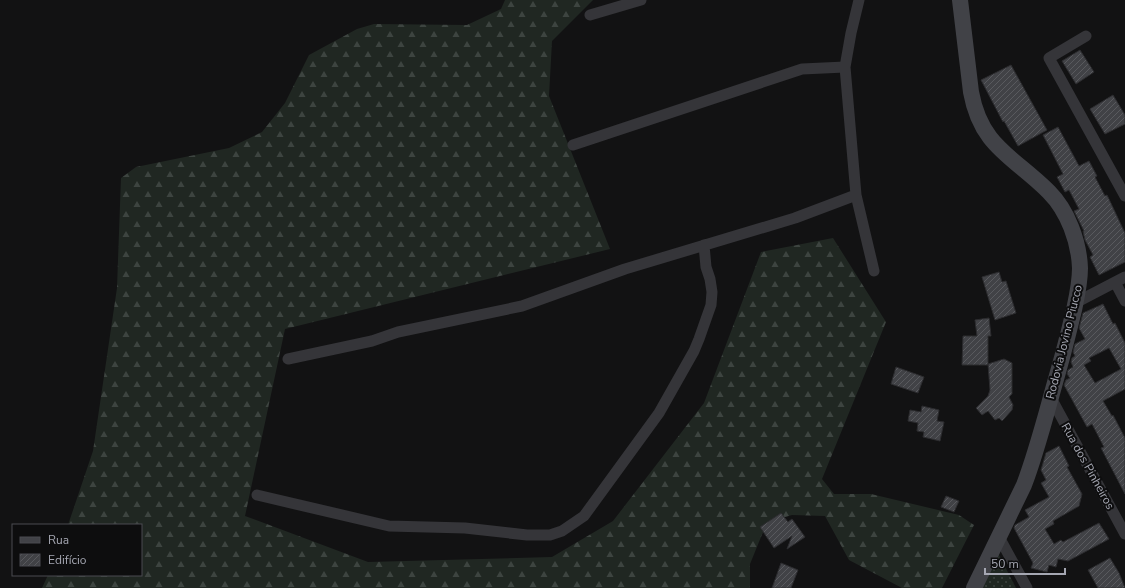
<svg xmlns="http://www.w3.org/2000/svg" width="1125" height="588" font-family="'Nunito Sans',sans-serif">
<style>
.green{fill:url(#green-dots)}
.forest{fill:url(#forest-firs)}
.building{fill:url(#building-hatch);stroke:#2c2c2f;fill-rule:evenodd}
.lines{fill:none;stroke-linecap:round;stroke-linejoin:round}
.minor{stroke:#353539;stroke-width:11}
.secondary{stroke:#414247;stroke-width:16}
.labels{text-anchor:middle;stroke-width:4;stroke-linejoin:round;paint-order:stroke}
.street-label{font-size:12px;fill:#a5a7b2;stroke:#0d0d0e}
</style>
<defs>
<pattern id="green-dots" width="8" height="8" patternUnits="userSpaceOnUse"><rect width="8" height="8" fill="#202722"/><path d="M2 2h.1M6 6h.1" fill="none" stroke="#3d4440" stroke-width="1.8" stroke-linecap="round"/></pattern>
<pattern id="forest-firs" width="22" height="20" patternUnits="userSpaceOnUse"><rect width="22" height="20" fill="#202722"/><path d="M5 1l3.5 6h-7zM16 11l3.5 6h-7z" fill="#3d4440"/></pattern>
<pattern id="building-hatch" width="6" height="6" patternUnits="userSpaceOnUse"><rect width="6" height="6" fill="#414246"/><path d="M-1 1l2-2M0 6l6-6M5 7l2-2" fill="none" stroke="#595a5e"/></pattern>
</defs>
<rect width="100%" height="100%" fill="#121213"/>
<path class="green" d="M998 553 1016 588H980Z"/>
<path class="forest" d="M505 0H593L552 41 549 96 610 249 285 329 245 516 368 562 552 557 613 521 704 403 761 252 833 238 886 322 822 479 834 494H871L959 515 974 525 942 588H902L849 560 825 516 792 515 775 520 763 532 750 564V588H42L48 575H141V525H68L93 451 117 288 121 178 136 167 229 148 262 132 285 103 309 55 357 29 374 24 467 25 501 9Z"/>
<path class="building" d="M1080 50 1094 72 1076 84 1062 61Z
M1011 65 1047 130 1018 146 1004 121 1003 122 981 80Z
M1113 95 1125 115V124L1105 134 1090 109Z
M1058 127 1079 166 1089 161 1097 176 1095 177 1105 196 1107 195 1125 233V262L1099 275 1090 257 1093 255 1085 240 1083 231H1084L1074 211 1079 209 1069 190 1065 192 1057 177 1063 174 1043 135Z
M999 272 1002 282 1006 281 1016 313 995 320 982 277Z
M1103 304 1113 324 1115 323 1125 343V389L1103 401 1112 416 1113 415 1125 438V494L1101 448 1104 447 1092 424 1087 427 1064 385 1066 380 1070 378 1067 374 1068 370 1073 367 1071 362 1072 358 1075 356 1073 352 1075 344 1085 339 1079 328 1083 313ZM1109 348 1121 369 1095 383 1084 365 1091 361 1089 358Z
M989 318 991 336H988V365H962L963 336H977L975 320Z
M1004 359 1012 363V394L1009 397 1013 405 1012 410 1002 421 999 418 995 420 988 411 982 415 976 408 988 396 990 390 988 364Z
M896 367 924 377 918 393 891 384Z
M922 406 939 410 937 421 944 422 940 441 923 437 924 432 917 431 918 423 908 421 910 410 921 412Z
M1059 446 1069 466 1067 467 1082 494 1079 506 1053 521 1054 524 1045 529 1054 544 1061 540 1063 542 1099 523 1109 539 1068 561 1058 559 1056 567 1049 565 1047 572 1031 568 1033 563 1014 528 1015 525 1029 517 1025 510 1049 497 1041 483 1046 480 1041 470 1046 453Z
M946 496 959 501 954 512 941 507Z
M781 513 788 522 792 519 805 537 787 549 792 536 774 548 760 527Z
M1110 558 1119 573 1125 588H1098L1088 570Z
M781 563 798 570 791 588H772Z"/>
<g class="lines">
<path class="minor" d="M859 0 851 33 845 67 856 195 874 271
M590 15 641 0
M1086 36 1049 58 1125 196
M573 145 802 69 845 67
M1115 282 1125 301
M1075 303 1125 277
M288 359 372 341 398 332 522 306 625 269 795 218 856 195
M1051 398 1125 534
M257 495 389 526 465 528 527 535H550L562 531 584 516 659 413 694 351 699 339 711 305 712 292 710 279 706 267 704 245
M999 537 1027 588"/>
<path class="secondary" d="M960 0 971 92C981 147 1013 156 1049 192 1068 211 1079 242 1080 268 1080 283 1077 296 1074 310 1069 331 1064 351 1058 372 1047 410 1038 448 1024 485L974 588"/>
</g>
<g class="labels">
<g class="street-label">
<text transform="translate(1064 342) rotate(-76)" y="4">Rodovia Jovino Piucco</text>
<text transform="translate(1088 466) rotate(61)" y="4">Rua dos Pinheiros</text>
</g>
</g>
<rect x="12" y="524" width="130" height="52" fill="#0d0d0e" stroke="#4a4b50"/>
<rect x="20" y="537" width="20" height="6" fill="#414247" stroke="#4a4b50"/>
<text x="48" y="544" font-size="12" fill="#a5a7b2">Rua</text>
<rect x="20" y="554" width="20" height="12" fill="url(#building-hatch)" stroke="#4a4b50"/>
<text x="48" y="564" font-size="12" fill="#a5a7b2">Edifício</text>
<path d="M985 568v6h80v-6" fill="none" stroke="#a5a7b2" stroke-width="2"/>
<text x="991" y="568" font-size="12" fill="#a5a7b2" stroke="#0d0d0e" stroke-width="3" paint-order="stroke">50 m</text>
</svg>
